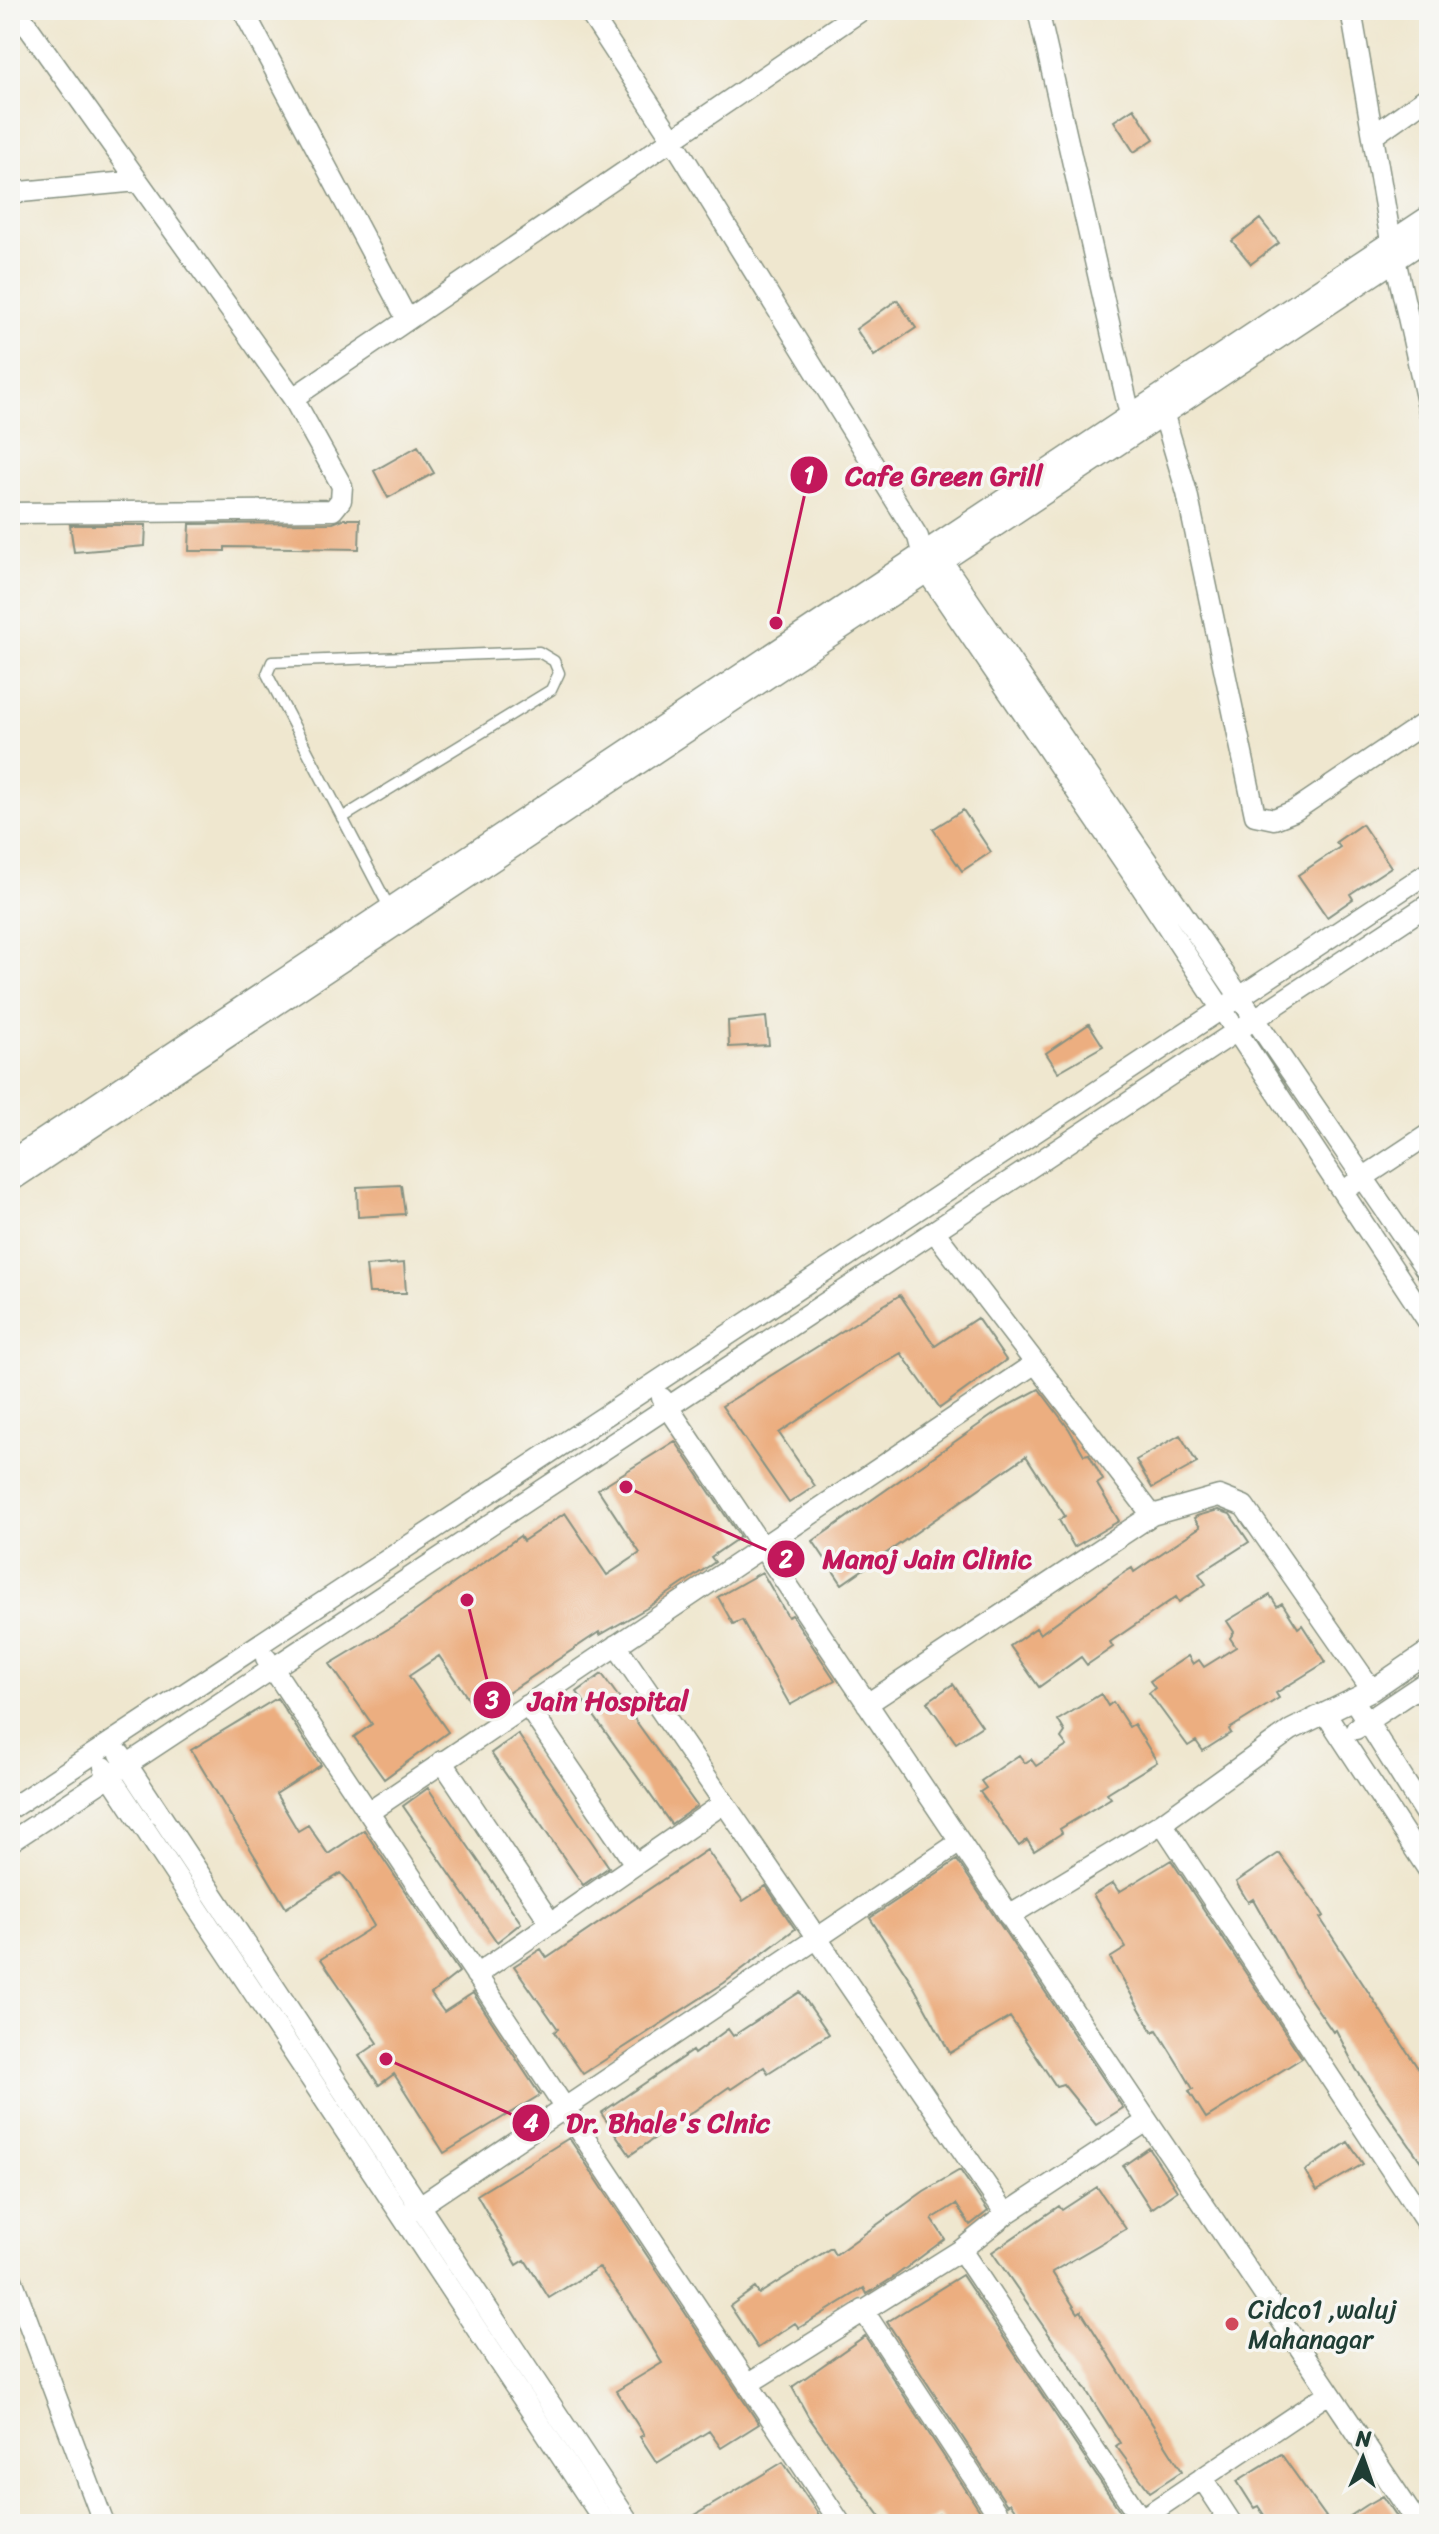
<svg xmlns="http://www.w3.org/2000/svg" width="1439" height="2534" font-family="Sriracha,sans-serif">
<style>
.building{fill:#ecae80}
.lines{fill:none;stroke-linecap:round;stroke-linejoin:round}
.lane-casing{stroke:#879282;stroke-width:13}
.street-casing{stroke:#879282;stroke-width:23}
.lane{stroke:#fff;stroke-width:10}
.street{stroke:#fff;stroke-width:20}
.poi-dot{fill:#d1495b;stroke:#f6f6f2;stroke-width:3}
.labels{text-anchor:middle;stroke-width:7;stroke-linejoin:round;paint-order:stroke}
.poi-label{font-size:26px;fill:#1f3d34;stroke:#f6f6f2;text-anchor:start}
.leader{fill:none;stroke:#c2185b;stroke-width:3}
.callout-dot{fill:#c2185b;stroke:#f6f6f2;stroke-width:3}
.mark-label{font-size:24px;text-anchor:middle;font-weight:bold;fill:#fff}
.callout-label{font-size:28px;text-anchor:middle;font-weight:bold;fill:#c2185b;stroke:#f6f6f2;stroke-width:7;stroke-linejoin:round;paint-order:stroke}
</style>
<rect width="100%" height="100%" fill="#f6f6f2"/>
<filter id="ink" filterUnits="userSpaceOnUse"><feTurbulence type="fractalNoise" baseFrequency=".0125" numOctaves="2"/><feDisplacementMap in="SourceGraphic" scale="16" xChannelSelector="R" yChannelSelector="G"/><feConvolveMatrix kernelMatrix="1 2 1 2 8 2 1 2 1" color-interpolation-filters="sRGB"/></filter>
<filter id="wash" filterUnits="userSpaceOnUse"><feTurbulence type="fractalNoise" baseFrequency=".006" numOctaves="4" result="noise"/><feDisplacementMap in="SourceGraphic" scale="32" xChannelSelector="R" yChannelSelector="G"/><feGaussianBlur stdDeviation="1.8" result="paint"/><feColorMatrix in="noise" values="0 0 0 0 0 0 0 0 0 0 0 0 0 0 0 0 0 1.4 0 .05"/><feComposite in="paint" operator="in"/></filter>
<g filter="url(#wash)">
<rect width="100%" height="100%" fill="#efe7cf"/>
<g id="blocks">
<path class="building" d="M1134 108 1154 139 1134 152 1114 121Z
M1260 219 1279 243 1251 264 1232 241Z
M897 300 916 328 874 356 856 329Z
M418 446 434 473 388 498 374 471Z
M343 519H360L359 549 225 547V551H189L190 524 333 523Z
M70 525H146L145 546 74 552Z
M963 810 991 852 962 871 933 829Z
M1362 824 1391 867 1350 894 1353 899 1327 917 1298 875 1340 847 1336 842Z
M766 1017 769 1045 729 1047 728 1021Z
M1089 1024 1103 1046 1058 1072 1046 1053Z
M401 1185 405 1214 358 1217 357 1187Z
M404 1263 406 1293H369L366 1266Z
M900 1295 935 1346 977 1318 1006 1360 940 1408 901 1353 875 1368 779 1433 815 1486 789 1503 722 1406Z
M1039 1389 1069 1429 1084 1455 1089 1454 1103 1480 1097 1484 1119 1521 1074 1547 1059 1520 1065 1516 1026 1456 842 1584 813 1541 1000 1410Z
M1180 1435 1197 1463 1152 1488 1136 1460Z
M675 1441 740 1537 711 1557 715 1562 647 1608 600 1635 599 1632 478 1713 439 1656 409 1676 448 1732 384 1779 354 1737 372 1724 330 1664 403 1620 520 1536 523 1541 565 1513 607 1575 640 1553 598 1489Z
M1218 1510 1230 1514 1249 1542 1199 1574 1206 1584 1179 1602 1176 1597 1110 1642 1113 1647 1087 1665 1081 1657 1039 1687 1010 1646 1036 1628 1040 1634 1122 1574 1132 1568 1134 1572 1200 1527 1194 1518 1197 1516Z
M762 1572 788 1617 792 1615 835 1680 790 1705 742 1620 733 1624 718 1597Z
M1270 1595 1277 1606 1282 1603 1298 1628 1302 1625 1326 1662 1276 1693 1279 1698 1229 1729 1231 1733 1203 1751 1196 1741 1188 1746 1149 1693 1155 1688 1150 1681 1188 1656 1193 1664 1199 1660 1204 1667 1236 1647 1230 1638 1234 1632 1227 1621Z
M602 1674 697 1806 671 1824 577 1692Z
M953 1684 982 1726 956 1743 927 1702Z
M1101 1694 1108 1706 1113 1702 1129 1727 1134 1724 1157 1762 1107 1793 1111 1798 1060 1829 1062 1833 1034 1851 1027 1840 1019 1846 980 1792 986 1788 981 1781 1019 1755 1025 1763 1031 1759 1036 1766 1067 1746 1061 1738 1065 1732 1058 1720Z
M277 1698 321 1765 276 1794 298 1831 308 1825 328 1854 364 1830 459 1972 431 1994 444 2012 473 1993 540 2095 444 2153 394 2074 379 2085 359 2056 378 2043 321 1959 374 1926 348 1881 341 1873 286 1908 191 1750Z
M518 1734 609 1867 583 1885 491 1753Z
M428 1788 521 1923 497 1942 403 1806Z
M707 1850 743 1901 766 1886 795 1929 724 1983 583 2074 554 2032 558 2029 514 1966 541 1949 547 1958Z
M1279 1853 1319 1908 1324 1916 1320 1918 1429 2085V2173L1356 2069 1336 2030 1333 2032 1304 1990 1253 1899 1248 1902 1236 1882Z
M957 1860 1123 2108 1096 2125 1063 2084 1056 2086 1010 2017 950 2053 910 1980 870 1918Z
M1171 1860 1302 2058 1206 2118 1189 2091 1193 2089 1183 2072 1157 2030 1153 2032 1110 1958 1126 1948 1093 1895 1113 1883 1119 1892Z
M800 1992 829 2034 768 2073 764 2067 731 2089 729 2087 630 2155 601 2113 692 2051 694 2054 728 2029 733 2036Z
M569 2138 759 2424 721 2448 709 2431 657 2463 640 2437 644 2435 616 2391 662 2363 623 2300 599 2267 549 2298 525 2260 517 2265 477 2195Z
M1348 2142 1363 2164 1317 2191 1305 2171Z
M1149 2148 1177 2191 1151 2209 1123 2166Z
M960 2170 988 2211 970 2225 956 2204 932 2219 945 2239 894 2277 867 2294 864 2288 799 2328 795 2323 758 2348 730 2306 755 2288 759 2294 831 2248 835 2255 924 2191Z
M1097 2187 1126 2229 1052 2272 1078 2313 1081 2311 1182 2471 1150 2492 1116 2446 1120 2443 1066 2359 992 2252 1059 2206 1062 2210Z
M962 2275 1122 2514 1107 2524H1025L1010 2503 1007 2505 887 2322Z
M865 2336 985 2519 978 2524H946L939 2514 924 2524H886L808 2416 792 2387Z
M1281 2454 1326 2517 1314 2524H1270L1258 2506 1254 2508 1237 2481Z
M783 2462 825 2524H680L752 2481Z
M1383 2496 1402 2524H1338L1367 2505Z"/>
</g>
</g>
<g filter="url(#ink)">
<use href="#blocks" fill-opacity="0" stroke="#879282" stroke-width="2"/>
<g class="lines">
<g class="lane-casing">
<path id="lane" d="M342 818 551 690 559 673 554 661 539 652 272 662 267 674 390 909"/>
</g>
<g class="street-casing">
<path id="street" d="M243 10 407 319
M588 10 673 140 918 537 927 572 1140 885 1429 1323
M1038 10 1130 415
M1351 10 1391 241 1429 411
M1374 135 1429 96
M10 193 138 181
M293 398 862 10
M1163 412 1187 493 1255 815 1274 819 1294 811 1429 720
M10 513 333 510 341 500 342 486 293 398 16 10
M936 552 1429 1274
M10 1161 1429 216
M10 1182 1429 238
M1352 1185 1429 1134
M934 1231 1152 1515
M662 1398 1418 2524
M616 1645 1006 2214
M266 1658 841 2524
M1353 1699 1429 1820
M867 1704 1152 1515 1219 1496 1244 1506 1372 1690
M527 1705 635 1864
M1326 1714 1429 1871
M1356 1729 1429 1680
M120 1754 630 2524
M442 1761 550 1922
M104 1767 606 2524
M10 1809 1429 872
M369 1812 1034 1364
M1162 1823 1429 2227
M10 1842 1429 904
M1009 1916 1162 1823 1291 1730 1372 1690 1429 1651
M476 1975 724 1803
M409 2213 960 1842
M961 2250 1141 2519
M10 2274 104 2524
M863 2310 1004 2524
M748 2384 961 2250 1006 2214 1147 2121
M1202 2478 1232 2524
M1134 2524 1329 2393"/>
</g>
<use href="#lane" class="lane"/>
<use href="#street" class="street"/>
</g>
</g>
<circle class="poi-dot" cx="1232" cy="2324" r="8"/>
<g class="labels">
<g class="poi-label">
<text x="1248" y="2318">Cidco1 ,waluj<tspan x="1248" dy="30">Mahanagar</tspan></text>
</g>
</g>
<path class="leader" d="M776 623L809 475M626 1487L786 1559M467 1600L492 1700M386 2059L531 2123"/>
<g class="callout-dot">
<circle cx="776" cy="623" r="8"/>
<circle cx="626" cy="1487" r="8"/>
<circle cx="467" cy="1600" r="8"/>
<circle cx="386" cy="2059" r="8"/>
<circle cx="809" cy="475" r="20"/>
<circle cx="786" cy="1559" r="20"/>
<circle cx="492" cy="1700" r="20"/>
<circle cx="531" cy="2123" r="20"/>
</g>
<g class="mark-label">
<text x="809" y="483">1</text>
<text x="786" y="1567">2</text>
<text x="492" y="1708">3</text>
<text x="531" y="2131">4</text>
</g>
<g class="callout-label">
<text x="944" y="485">Cafe Green Grill</text>
<text x="927" y="1568">Manoj Jain Clinic</text>
<text x="608" y="1710">Jain Hospital</text>
<text x="668" y="2132">Dr. Bhale's Clnic</text>
</g>
<rect width="1439" height="2534" fill="none" stroke="#f6f6f2" stroke-width="40"/>
<g transform="translate(1363 2458) rotate(2)" stroke="#f6f6f2" stroke-width="6" paint-order="stroke">
<path d="M0-6L14 30L0 20L-14 30Z" fill="#1f3d34"/>
<text y="-12" font-size="22" font-weight="bold" text-anchor="middle" fill="#1f3d34">N</text>
</g>
</svg>
